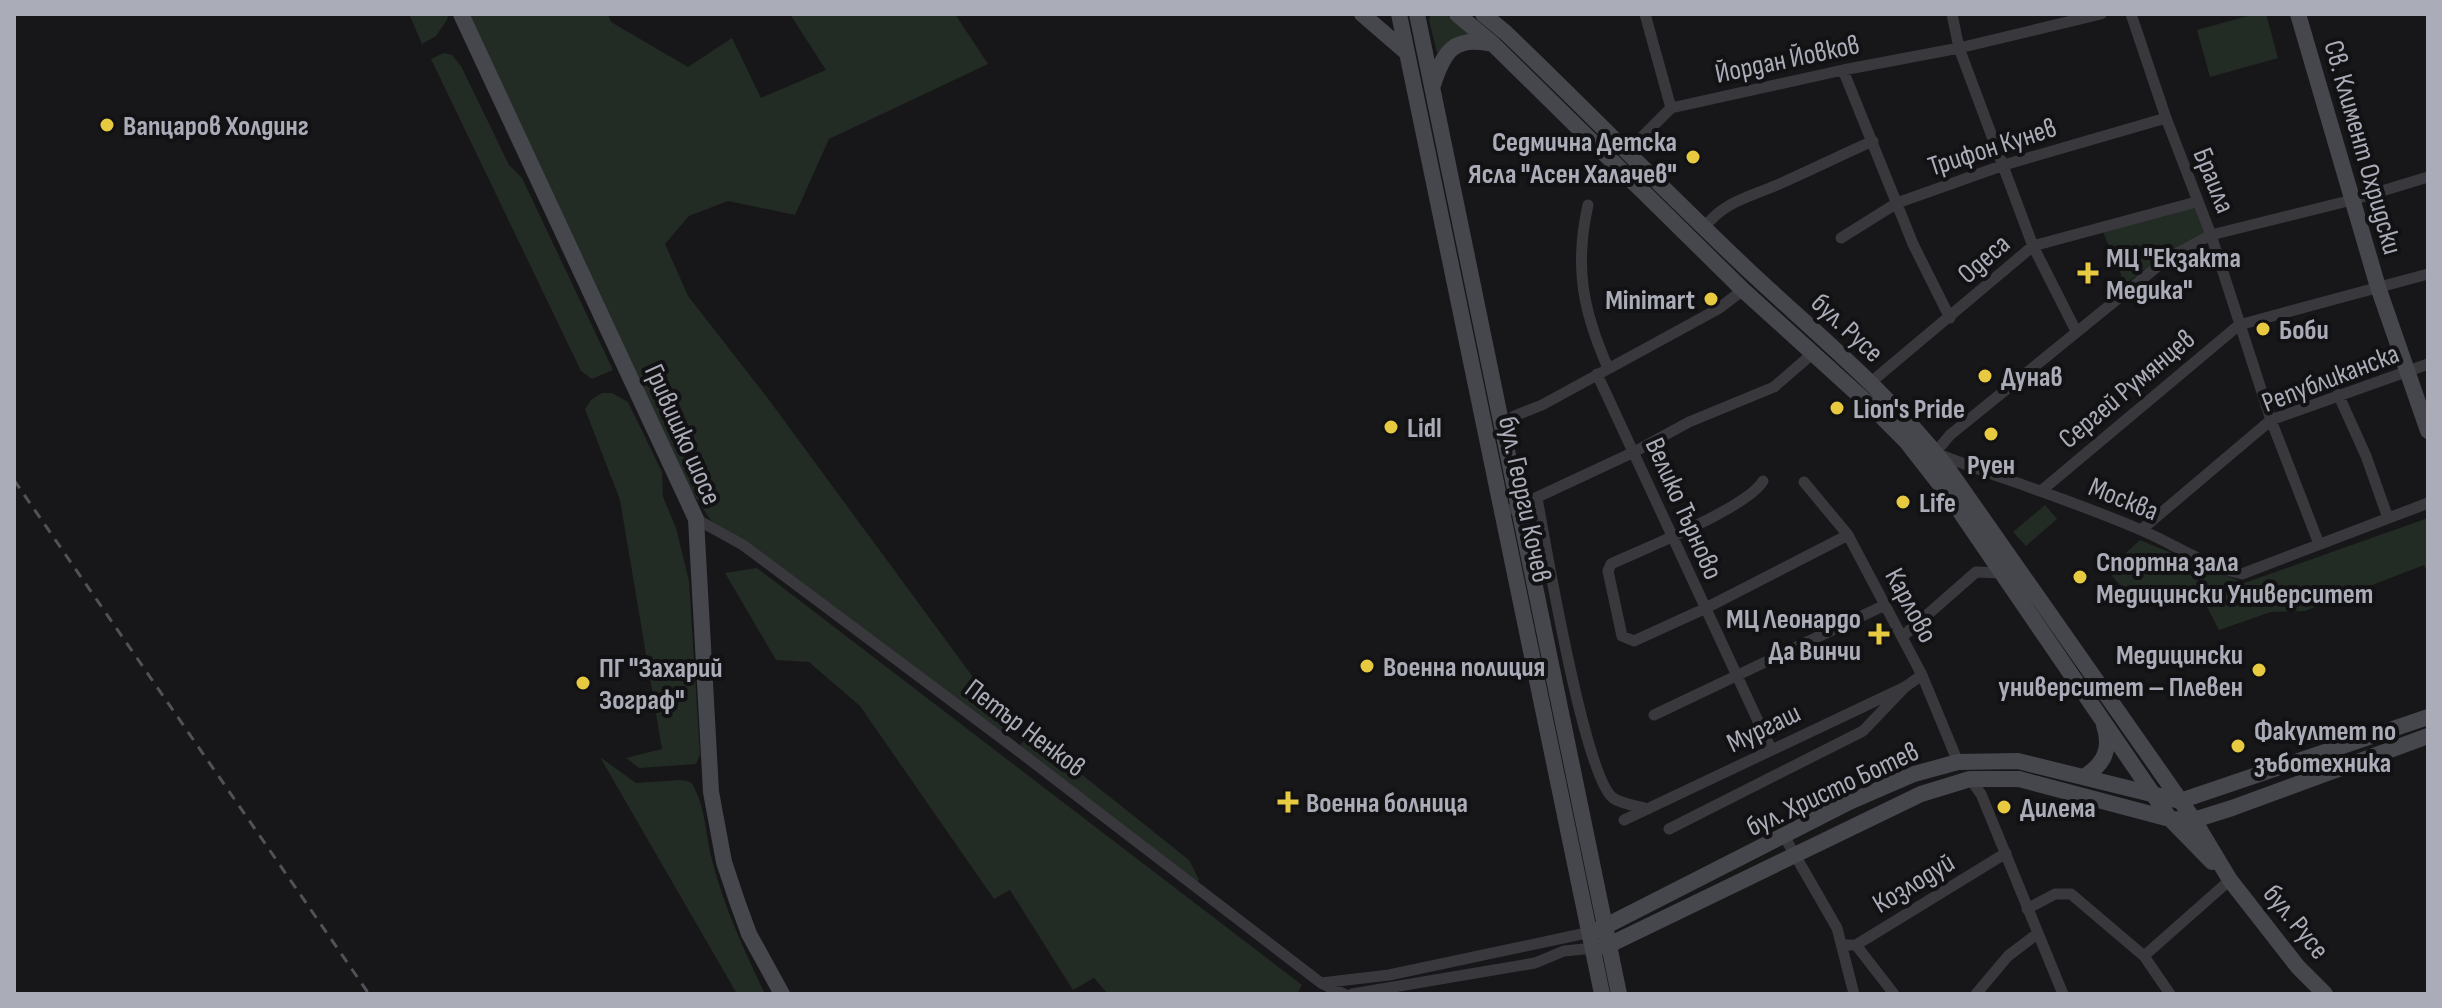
<svg xmlns="http://www.w3.org/2000/svg" width="2442" height="1008" font-family="'Sofia Sans Condensed',sans-serif">
<style>
.green{fill:#232b25}
.lines{fill:none;stroke-linecap:round;stroke-linejoin:round}
.street{stroke:#38383d;stroke-width:11}
.secondary{stroke:#46474d;stroke-width:16}
.rail{stroke:#515258;stroke-width:3;stroke-dasharray:10 8;stroke-linecap:butt}
.poi-dot{fill:#e7ca40;stroke:#121214;stroke-width:3}
.labels{text-anchor:middle;stroke-width:8;stroke-linejoin:round;paint-order:stroke}
.street-label{font-size:28px;fill:#aaacb8;stroke:#121214}
.poi-label{font-size:28px;font-weight:bold;fill:#aaacb8;stroke:#121214;text-anchor:start}
</style>
<rect width="100%" height="100%" fill="#171719"/>
<path class="green" d="M409 14H447L448 18 436 36 422 44Z
M467 14H608L611 22 688 67 732 38 761 98 826 70 790 14H955L988 64 829 139 795 215 728 201 689 216 665 244 688 296 769 400 1009 726 999 741 714 525 690 489Z
M1431 14H1445L1472 32 1438 57 1429 20Z
M2255 14H2266L2278 58 2210 77 2197 30Z
M444 53 452 55 461 66 509 165 522 178 613 370 592 379 581 371 431 59Z
M2195 205 2206 233 2163 256 2125 284 2103 232Z
M602 393H612L628 402 662 472 663 497 676 528 689 581 700 755 696 764 639 768 626 758 662 749 620 500 585 409 591 400Z
M2045 505 2057 519 2026 546 2013 532Z
M2428 518V575L2424 565 2305 611 2271 612 2219 630 2207 607 2169 597 2126 592 2107 570 2140 540 2244 583Z
M757 568 1302 985 1297 994H1108L1094 978 1073 990 1010 890 994 899 860 706 809 662 776 660 725 573Z
M1031 734 1189 860 1199 880 1193 885 1018 747Z
M600 757 636 783 681 780 691 782C706 806 705 833 712 860 724 907 744 950 765 994H737Z"/>
<g class="lines">
<path class="street" d="M1952 14 1959 48 2033 246 2076 331
M2131 14 2166 118 2211 235 2271 420 2319 544
M1843 70 1913 244 1950 318
M1671 108 1843 70 1959 48 2101 14
M1627 152 1671 108 1645 14
M2428 177 2352 200 2211 235 2168 258 1950 435 1935 453C2003 479 2074 501 2141 530 2174 544 2206 566 2242 574L2428 503
M1588 205C1574 267 1583 311 1608 368
M1704 228C1723 202 1749 197 1777 185 1809 171 1841 155 1873 141
M1841 238 1897 203 2004 165 2166 118
M1597 374 1771 749
M1870 383 2033 246 2196 202
M2338 394 2366 456 2388 518
M1514 416 1542 405 1718 309 1743 290
M1763 481C1747 508 1643 549 1611 564L1608 571 1622 636 1634 641 1704 609 1848 535
M1804 482 1848 535 1922 675 1958 762
M2041 491 2239 325 2428 274
M1537 498C1546 546 1584 775 1613 798 1621 804 1638 806 1648 809
M1512 509 1634 452 1689 422 1774 387 1812 354
M696 519 743 545 1012 746 1321 983 1344 994
M2141 530 2271 420 2428 364
M1902 637 1976 572 2001 573
M1654 715 1885 605
M1970 779 1981 794 2063 994
M1624 820 1905 687 1922 675
M1669 829 1863 731 1905 687
M1784 836 1837 928 1854 994
M2027 909 2055 894H2071L2144 956 2170 994
M1842 945H1856L2006 853
M1856 945 1894 994
M2144 956 2230 880
M1321 983 1389 975 1591 932
M1352 994 1535 963 1564 951 1594 948
M1976 994 2008 956 2037 934"/>
<path class="secondary" d="M461 14 696 519 711 792 724 862 737 901 749 934 782 994
M1362 14 1406 52
M1399 14 1602 994
M1417 14 1619 994
M1457 14 1493 44 1743 290 1872 407 1906 441 1952 500 2170 819 2212 862
M1483 14 1506 33C1587 111 1665 191 1746 268 1814 332 1888 392 1946 466L2194 820 2230 880 2298 967 2325 994
M2298 14 2378 287 2428 431
M1433 85C1444 51 1454 35 1493 44
M2084 777C2104 764 2112 749 2104 725
M1596 931 1847 803 1914 774 1958 762 2018 761 2180 801 2428 717
M1599 947 1609 945 1921 794 1970 779H2019L2170 819 2194 820 2232 808 2428 736"/>
<path class="rail" d="M14 480 369 994"/>
</g>
<g class="poi-dot">
<circle cx="107" cy="125" r="8"/>
<circle cx="1693" cy="157" r="8"/>
<path d="M2084 261h8v8h8v8h-8v8h-8v-8h-8v-8h8z"/>
<circle cx="1711" cy="299" r="8"/>
<circle cx="2263" cy="329" r="8"/>
<circle cx="1985" cy="376" r="8"/>
<circle cx="1837" cy="408" r="8"/>
<circle cx="1391" cy="427" r="8"/>
<circle cx="1991" cy="434" r="8"/>
<circle cx="1903" cy="502" r="8"/>
<circle cx="2080" cy="577" r="8"/>
<path d="M1875 622h8v8h8v8h-8v8h-8v-8h-8v-8h8z"/>
<circle cx="1367" cy="666" r="8"/>
<circle cx="2259" cy="670" r="8"/>
<circle cx="583" cy="683" r="8"/>
<circle cx="2238" cy="746" r="8"/>
<path d="M1284 790h8v8h8v8h-8v8h-8v-8h-8v-8h8z"/>
<circle cx="2004" cy="807" r="8"/>
</g>
<g class="labels">
<g class="street-label">
<text transform="translate(1787 58) rotate(-12)" y="10">Йордан Йовков</text>
<text transform="translate(1992 146) rotate(-18)" y="10">Трифон Кунев</text>
<text transform="translate(2364 147) rotate(74)" y="10">Св. Климент Охридски</text>
<text transform="translate(2215 180) rotate(68)" y="10">Браила</text>
<text transform="translate(1983 258) rotate(-41)" y="10">Одеса</text>
<text transform="translate(1848 327) rotate(43)" y="10">бул. Русе</text>
<text transform="translate(2330 377) rotate(-21)" y="10">Републиканска</text>
<text transform="translate(2126 388) rotate(-40)" y="10">Сергей Румянцев</text>
<text transform="translate(684 434) rotate(66)" y="10">Гривишко шосе</text>
<text transform="translate(2124 498) rotate(22)" y="10">Москва</text>
<text transform="translate(1526 499) rotate(78)" y="10">бул. Георги Кочев</text>
<text transform="translate(1685 508) rotate(66)" y="10">Велико Търново</text>
<text transform="translate(1912 605) rotate(62)" y="10">Карлово</text>
<text transform="translate(1026 727) rotate(37)" y="10">Петър Ненков</text>
<text transform="translate(1763 727) rotate(-26)" y="10">Мургаш</text>
<text transform="translate(1832 788) rotate(-25)" y="10">бул. Христо Ботев</text>
<text transform="translate(1913 882) rotate(-31)" y="10">Козлодуй</text>
<text transform="translate(2297 921) rotate(51)" y="10">бул. Русе</text>
</g>
<g class="poi-label">
<text x="123" y="135">Вапцаров Холдинг</text>
<text x="1677" y="151" text-anchor="end">Седмична Детска<tspan x="1677" dy="32">Ясла "Асен Халачев"</tspan></text>
<text x="2106" y="267">МЦ "Екзакта<tspan x="2106" dy="32">Медика"</tspan></text>
<text x="1695" y="309" text-anchor="end">Minimart</text>
<text x="2279" y="339">Боби</text>
<text x="2001" y="386">Дунав</text>
<text x="1853" y="418">Lion's Pride</text>
<text x="1407" y="437">Lidl</text>
<text x="1991" y="474" text-anchor="middle">Руен</text>
<text x="1919" y="512">Life</text>
<text x="2096" y="571">Спортна зала<tspan x="2096" dy="32">Медицински Университет</tspan></text>
<text x="1861" y="628" text-anchor="end">МЦ Леонардо<tspan x="1861" dy="32">Да Винчи</tspan></text>
<text x="2243" y="664" text-anchor="end">Медицински<tspan x="2243" dy="32">университет – Плевен</tspan></text>
<text x="1383" y="676">Военна полиция</text>
<text x="599" y="677">ПГ "Захарий<tspan x="599" dy="32">Зограф"</tspan></text>
<text x="2254" y="740">Факултет по<tspan x="2254" dy="32">зъботехника</tspan></text>
<text x="1306" y="812">Военна болница</text>
<text x="2020" y="817">Дилема</text>
</g>
</g>
<rect width="2442" height="1008" fill="none" stroke="#aaacb8" stroke-width="32"/>
</svg>
